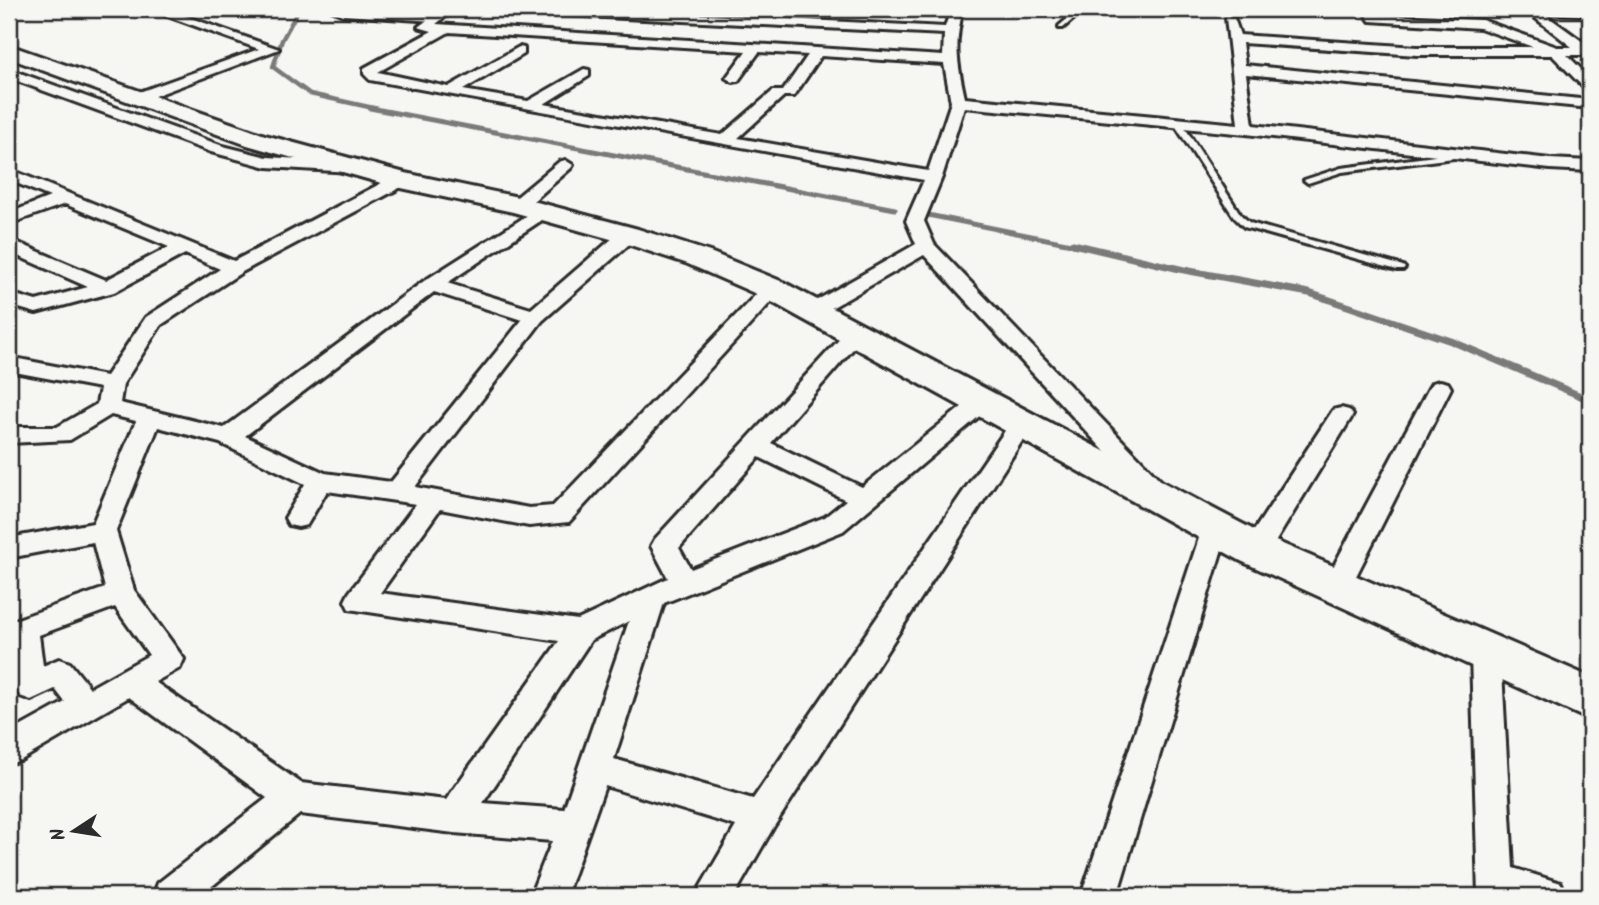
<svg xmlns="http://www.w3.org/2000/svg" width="1599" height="905" font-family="Kalam,sans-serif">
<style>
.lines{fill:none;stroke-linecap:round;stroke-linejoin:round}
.stream-far2{stroke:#7a7a78;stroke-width:4.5}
.stream-far1{stroke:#7a7a78;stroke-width:5}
.stream{stroke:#7a7a78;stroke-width:7}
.service-casing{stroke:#2b2b2b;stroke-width:6}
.minor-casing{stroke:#2b2b2b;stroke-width:6}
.primary-casing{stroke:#2b2b2b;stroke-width:6}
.service{fill:#f6f6f2;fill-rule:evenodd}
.minor{fill:#f6f6f2;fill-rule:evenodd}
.primary{fill:#f6f6f2;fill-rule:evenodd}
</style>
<rect width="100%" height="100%" fill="#f6f6f2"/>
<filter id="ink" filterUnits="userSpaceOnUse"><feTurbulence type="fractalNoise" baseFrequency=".0143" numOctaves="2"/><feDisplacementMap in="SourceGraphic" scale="14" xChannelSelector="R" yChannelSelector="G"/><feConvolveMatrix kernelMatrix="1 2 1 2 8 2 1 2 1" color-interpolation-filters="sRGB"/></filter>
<g filter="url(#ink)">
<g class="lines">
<path class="stream-far2" d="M299 9 282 40 273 67 310 94 378 109"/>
<path class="stream-far1" d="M370 108 895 209
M928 215 1081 246"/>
<path class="stream" d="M1073 244 1184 270 1309 293 1451 341 1590 400"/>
<g class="service-casing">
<path id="service" d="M329 9 434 17 437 19 434 21 343 15Z
M1079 9H1085L1063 28H1059V26Z
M1174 120H1180L1241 215 1250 223 1403 266 1405 268 1403 270H1397L1244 227 1234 217 1173 122Z
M1459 153 1463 155 1462 157 1342 172 1308 183 1304 180 1341 168Z"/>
</g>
<g class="minor-casing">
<path id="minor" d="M9 9H20L9 14Z
M148 9H165L279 49 141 101H131L129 98 131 95 259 49Z
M442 9H455L436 24 943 56 944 34 525 13 519 9H590L945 27 951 9H963C954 45 957 62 965 98L1238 124 1226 18H1234L1240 35 1417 47H1533L1480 28 1370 21 1362 9H1374L1378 15 1482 20 1557 47H1572L1524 9H1588V14L1584 15 1543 13 1590 47V55H1567L1590 78V90L1585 89 1552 55H1417L1242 43 1245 65 1590 100V108L1246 74 1253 125 1550 159 1590 161V171L1550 169 1246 134 964 107 942 177 924 221 934 244 1163 483 1167 489 1163 495 1154 498 1145 495 924 255 819 315H805L802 311 805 307 916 244 906 221 924 180 370 80 364 74V68L432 31 418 27ZM449 32 746 51 726 78 733 82 738 81 759 52 808 55 783 91H773L722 135 544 104 589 76V70L584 69 528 101 463 90 524 54V48L519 47 448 87 378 72ZM821 56 944 64 951 102 928 171 738 138 784 96H794Z
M9 69 223 146 267 157 351 162 359 167 351 172 267 167 211 152 9 78Z
M565 160 573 165 571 168 524 209H512L509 205 512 201 559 162Z
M9 169 234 261 395 176H407L409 180 407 184 242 272 161 325 123 384 120 403 224 428 424 281 539 208 545 207 554 212 447 283 531 309 621 231H635L637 235 635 239 542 321 415 487 529 508 553 506 765 285H779L782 289 779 293 569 522 529 526 440 509 380 593 578 620 668 578 651 546 655 539 848 330H862L866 334 771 443 862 487 973 398H989L993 403 989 408 843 531 664 603 614 759 753 799 1013 419 1021 416 1029 419 1033 424 773 828 734 896H695L736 826 605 786 566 896H530L552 841 454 833 300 814 200 896H153L158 883 267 798 129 697 21 760 9 764V733L65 702 55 689 31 700 20 696C9 675 9 644 9 622L105 588 93 542 9 558V538L93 523 136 421 111 415 70 440 9 443V427H57L97 404 100 388 9 371V357L106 376 146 317 220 269 185 254 114 292 36 313 9 305V293L36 301 88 287 9 252V239L106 280 169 247 65 204 9 224V213L50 197 9 180ZM434 292 522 320 391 482 325 473 245 436ZM158 427 220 443 305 484 285 518 289 525 298 527 307 525 327 491 416 504 349 593 345 601 349 609 559 641 446 800 301 783 155 682 180 668 184 659 134 590 116 531ZM759 457 846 500 825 517 691 569 679 548ZM115 607 149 655 90 688 70 663 59 659 43 666 39 635ZM629 621 564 809 483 803 591 640Z
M1440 381 1448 383 1451 388 1351 586 1347 594 1337 597 1327 594 1323 586 1429 388 1432 383Z
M1341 408 1349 410 1353 415 1266 557 1256 560 1246 557 1242 550 1246 543 1333 410Z
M1215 519 1224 522 1228 529 1117 896H1081L1202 529 1206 522Z
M1486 641 1497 644 1501 653 1513 868 1561 883 1566 896H1478L1471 653 1475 644Z"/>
</g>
<g class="primary-casing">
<path id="primary" d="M9 45 265 135 405 173 518 197 638 229 710 252 783 282 1271 539 1590 677V720L1241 561 761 296 688 264 618 241 513 212 392 186 247 145 9 58Z"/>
</g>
<use href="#service" class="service"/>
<use href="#minor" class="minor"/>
<use href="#primary" class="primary"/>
</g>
</g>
<rect width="1599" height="905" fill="none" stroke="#f6f6f2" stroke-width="35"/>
<rect x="18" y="18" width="1564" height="870" fill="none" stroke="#2b2b2b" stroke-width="2.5" filter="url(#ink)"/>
<g transform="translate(74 831) rotate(258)" stroke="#f6f6f2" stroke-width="5" paint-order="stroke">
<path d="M0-5L12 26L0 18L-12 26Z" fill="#2b2b2b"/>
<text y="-10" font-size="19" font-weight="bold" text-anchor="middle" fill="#2b2b2b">N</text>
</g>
</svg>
